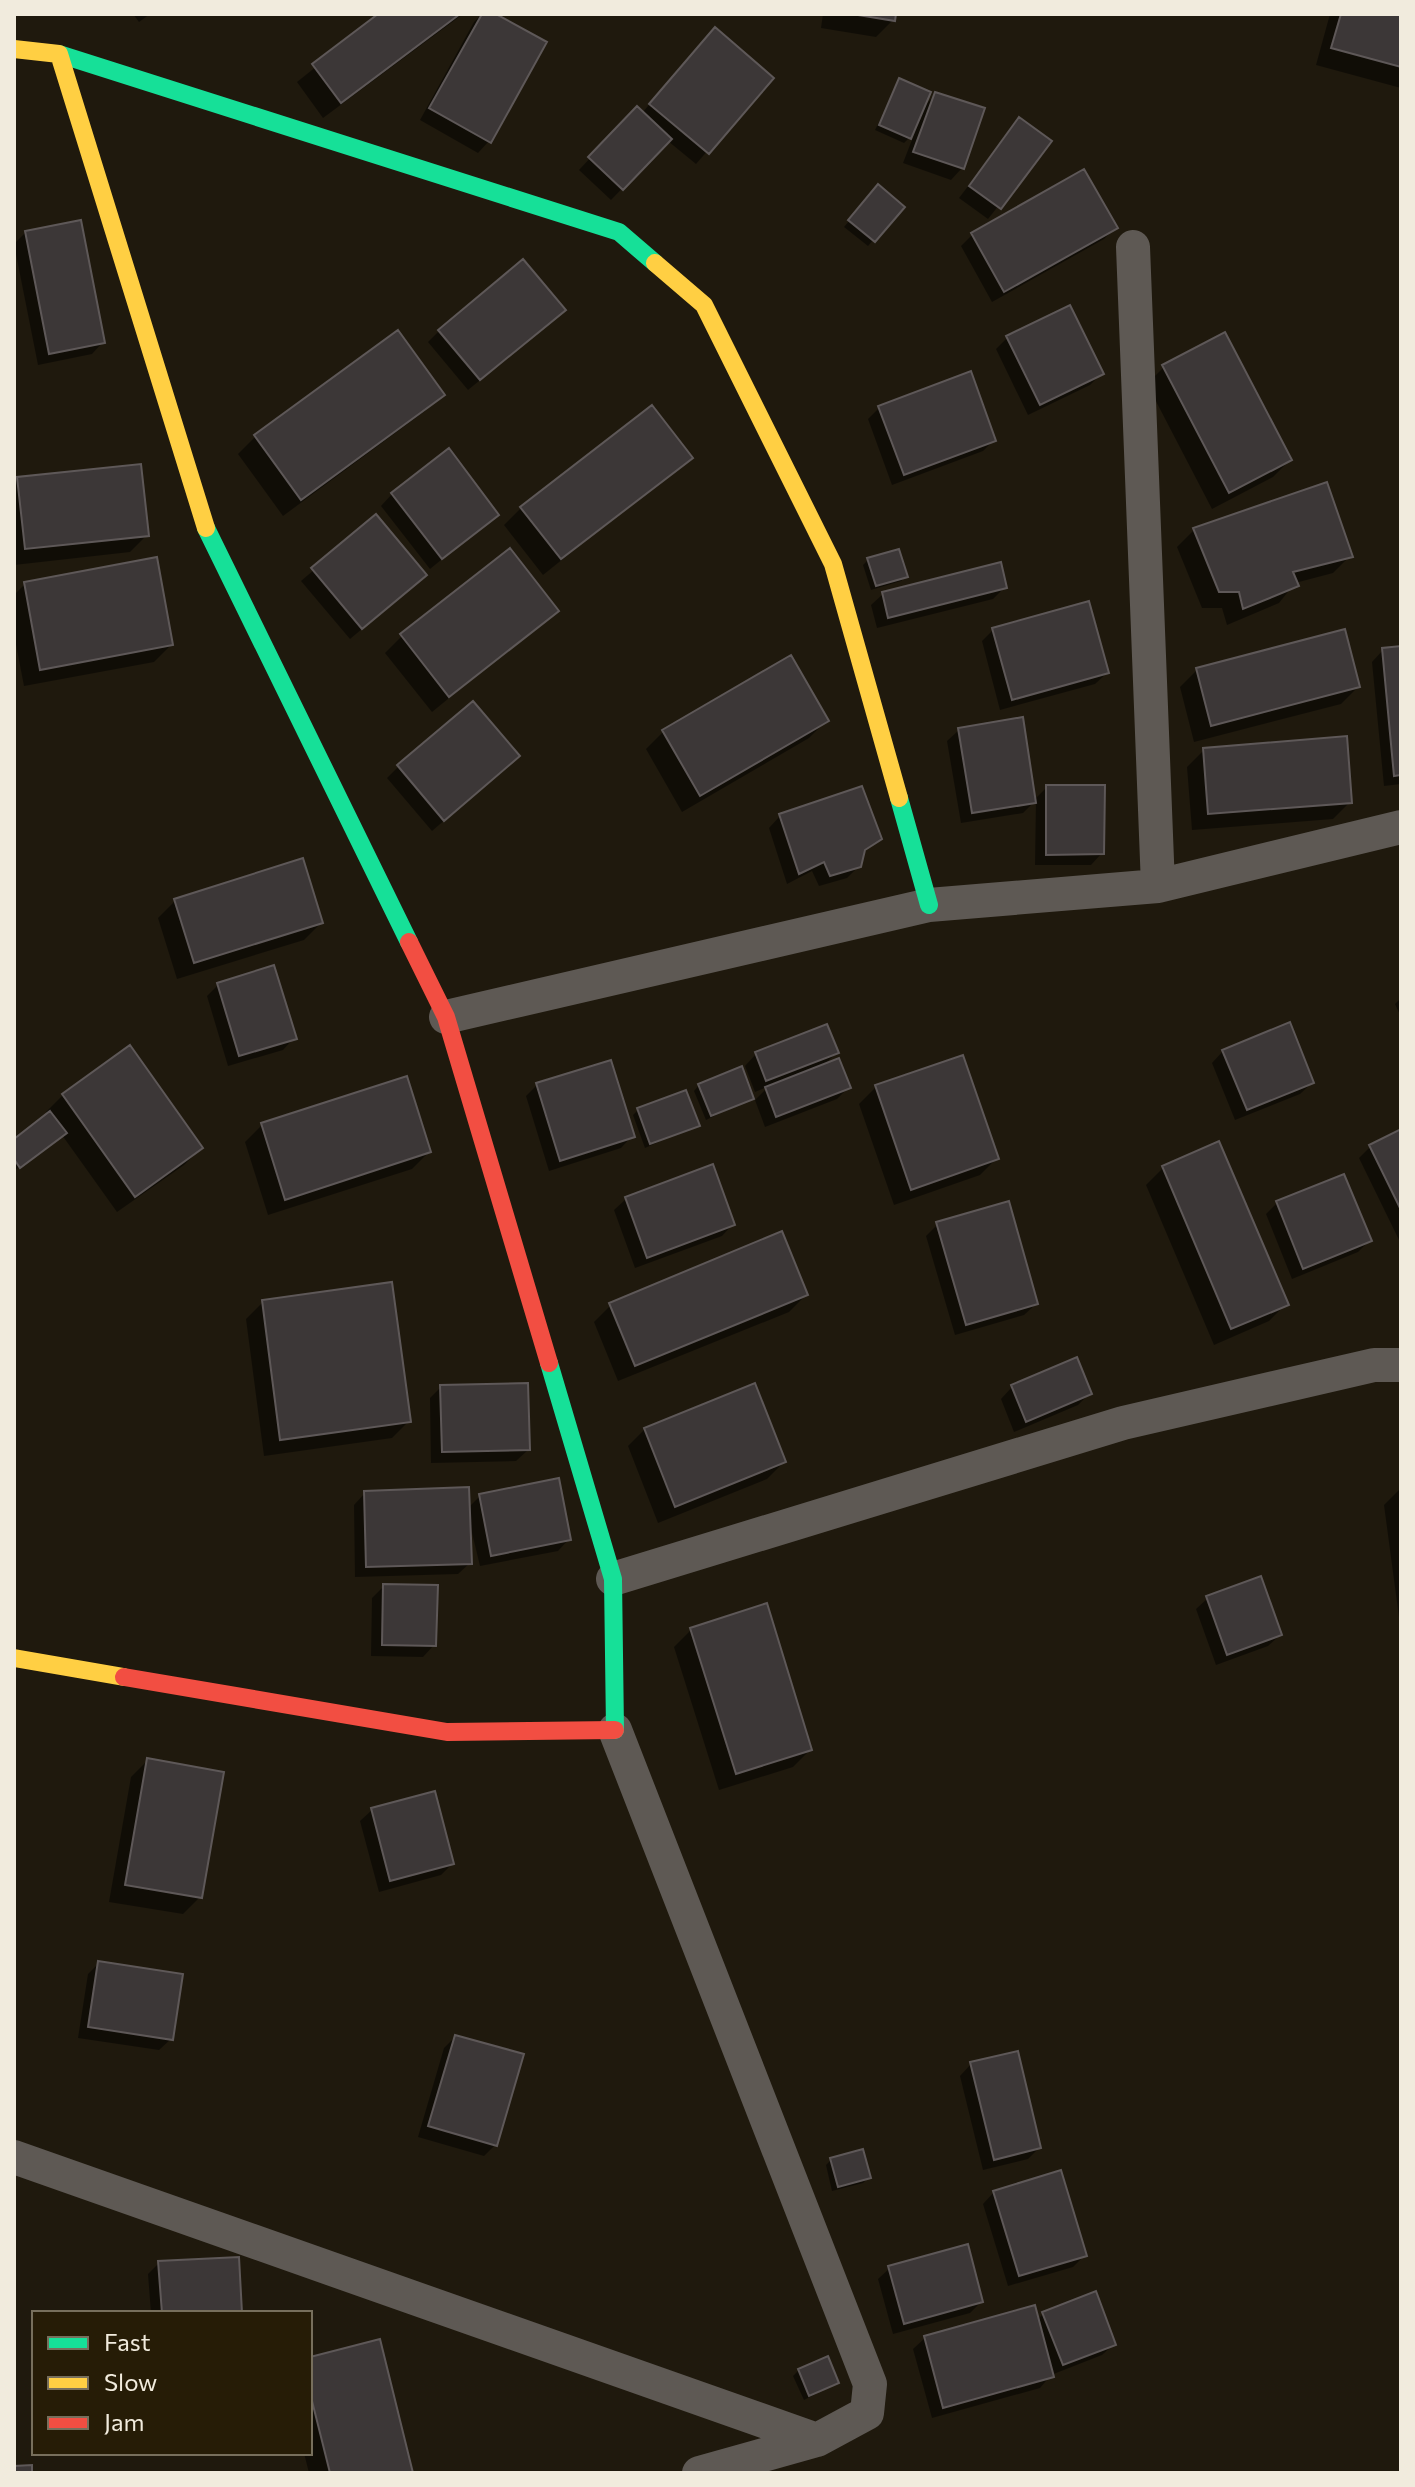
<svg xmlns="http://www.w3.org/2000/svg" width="1415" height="2487" font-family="Commissioner,sans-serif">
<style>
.shadow{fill:#0007}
.building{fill:#3c3737;stroke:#5e5858;stroke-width:2}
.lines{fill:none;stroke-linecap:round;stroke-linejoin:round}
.street{stroke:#5e5954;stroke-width:34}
.fast{stroke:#16e098;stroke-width:18}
.slow{stroke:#ffcf43;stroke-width:18}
.jam{stroke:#f24e42;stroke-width:18}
</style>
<rect width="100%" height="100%" fill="#1f190d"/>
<path class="shadow" d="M133 14H150L139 22Z
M382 14H463L323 118 297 82Z
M482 14H492L489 141 478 153 420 120 474 22Z
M823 14H894L893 20 876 37 821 28Z
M1330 14H1401V88L1316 65Z
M704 41 771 78 696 164 668 141 611 200 579 170 637 108 642 113Z
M900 81 922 108 936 94 962 168 951 180 903 163 915 132 904 143 875 130Z
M1019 120 1049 142 988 219 959 198Z
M1084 172 1115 228 1104 239 992 302 961 246 972 235Z
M873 192 902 207 868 246 844 227Z
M25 233 103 342 92 354 38 365 14 244Z
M552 321 468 390 428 342 439 331Z
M398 332 442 394 425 411 283 516 238 454 255 437Z
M1007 338 1101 374 1090 385 1028 415 996 349Z
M1164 367 1290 460 1273 477 1212 509 1147 384Z
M879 408 994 440 983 451 892 485 868 419Z
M690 457 543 575 504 525 521 508Z
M18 479 147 535 130 552 14 565V484Z
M392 494 497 514 430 569 381 506Z
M376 517 413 586 350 639 301 581Z
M1194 530 1350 556 1333 573 1295 583 1279 603 1227 625 1222 608H1202L1177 547Z
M868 560 906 576 901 581 871 590 863 565Z
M25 584 171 645 154 662 24 686 14 634V595Z
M1005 587 993 599 877 628 871 605 883 594Z
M557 610 432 712 385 653 402 636Z
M993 630 1107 673 1095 684 1000 710 982 641Z
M1401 648V784L1384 786 1372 662 1383 650Z
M1197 670 1358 687 1341 704 1194 742 1180 687Z
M826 721 809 738 682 812 646 749 663 732Z
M959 730 1034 800 1047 787 1102 853 1091 865H1035L1036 800 1023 813 961 823 947 741Z
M1204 750 1350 802 1333 819 1192 830 1187 767Z
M398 767H506L432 831 387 778Z
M780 816 879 838 862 854 859 866 847 878 819 886 812 871 787 884 769 828Z
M175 901 321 923 304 940 177 979 158 918Z
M218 985 294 1038 283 1050 228 1066 207 996Z
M1401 998V1017L1395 1004Z
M1223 1051 1312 1083 1300 1094 1235 1120 1212 1063Z
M837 1052 822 1067 848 1088 837 1099 765 1127 755 1100 769 1086 755 1092 745 1066 756 1054Z
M537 1085 632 1136 621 1148 549 1171 526 1096Z
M699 1085 752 1098 706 1120 694 1091Z
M876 1087 997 1158 980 1175 894 1205 859 1104Z
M63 1095 201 1148 184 1165 117 1212 62 1135 14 1171V1141L48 1115 46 1112Z
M638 1110 697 1125 645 1148 633 1115Z
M262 1125 429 1152 412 1169 268 1215 245 1142Z
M1401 1131V1244L1359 1158 1370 1147Z
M1163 1168 1286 1304 1269 1321 1214 1345 1146 1185Z
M626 1199 733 1224 722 1236 635 1268 614 1210Z
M1277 1203 1369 1241 1358 1252 1292 1279 1266 1214Z
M938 1224 1036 1304 1024 1315 955 1335 926 1236Z
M806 1295 789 1312 618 1381 594 1322 611 1305Z
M263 1302 409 1421 392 1438 264 1456 246 1319Z
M441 1387 528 1450 516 1461 431 1463 430 1398Z
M1012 1387 1089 1394 1078 1405 1014 1432 1001 1399Z
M645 1429 784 1462 767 1479 658 1523 628 1446Z
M1401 1488V1632L1384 1505Z
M365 1493 468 1508 480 1496 569 1539 558 1551 480 1566 468 1516 470 1563 458 1574 355 1577 354 1505Z
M384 1586 434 1645 423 1657 371 1656 372 1598Z
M1208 1598 1280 1635 1268 1646 1216 1665 1196 1609Z
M691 1630 810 1750 793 1767 719 1790 674 1647Z
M148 1760 200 1897 183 1914 109 1902 131 1777Z
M372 1810 452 1864 441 1875 379 1892 360 1821Z
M99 1963 171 2039 159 2050 78 2038 88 1974Z
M455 2037 495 2145 484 2156 418 2137 444 2048Z
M971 2064 1039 2148 1028 2159 983 2170 960 2076Z
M831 2160 868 2178 863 2183 832 2191 826 2165Z
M994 2192 1085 2255 1073 2267 1008 2286 983 2204Z
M159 2263 240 2313H151L148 2274Z
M890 2268 981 2302 970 2313 893 2334 878 2279Z
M1043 2314 1114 2344 1102 2355 1051 2375 1040 2388 932 2418 913 2349 925 2338 1037 2320Z
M310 2359 411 2473H309L304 2453H310Z
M799 2370 837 2383 804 2400 793 2376Z"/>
<path class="building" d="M378 14H460L341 103 312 64Z
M482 14H496L547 42 491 143 429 108Z
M852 14H896L895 21Z
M1341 14H1401V67L1331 48Z
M715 27 774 78 709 154 649 104Z
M899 78 931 92 911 139 879 125Z
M935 92 985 108 964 169 913 152Z
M637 106 672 139 623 190 588 157Z
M1019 117 1052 141 1001 209 969 186Z
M1084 169 1118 228 1004 292 971 233Z
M878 184 905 207 875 242 848 220Z
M81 220 105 343 49 354 25 231Z
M523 259 566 310 480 380 438 330Z
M1070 305 1104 374 1040 405 1006 336Z
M398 330 445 395 301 500 254 435Z
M1225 332 1292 460 1229 493 1162 365Z
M971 371 996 441 904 475 878 406Z
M652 405 693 458 561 559 520 507Z
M449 448 499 515 442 559 391 493Z
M141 464 149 536 25 549 17 477Z
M1327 482 1353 557 1293 572 1299 586 1243 609 1239 592H1219L1193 528Z
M376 514 427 575 362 629 311 568Z
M510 548 559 611 449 697 400 634Z
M899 549 908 577 876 586 867 558Z
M157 557 173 645 40 670 24 582Z
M1001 562 1007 588 888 618 882 592Z
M1089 601 1109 673 1012 700 992 628Z
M1345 629 1360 687 1211 726 1196 668Z
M1401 646V775L1394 776 1382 648Z
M791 655 829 721 700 796 662 730Z
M473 701 520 756 444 821 397 765Z
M1023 717 1036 803 972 813 958 728Z
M1347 736 1352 803 1208 814 1203 748Z
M1046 785H1105L1104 854 1046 855Z
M862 786 882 839 865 850 861 867 830 876 824 862 799 874 779 814Z
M303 858 323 923 194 963 174 899Z
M274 965 297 1039 239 1056 217 983Z
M1290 1022 1314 1083 1247 1110 1222 1050Z
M827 1024 839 1053 766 1081 755 1052Z
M130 1045 203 1148 135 1197 62 1094Z
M963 1055 999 1159 911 1190 875 1085Z
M839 1058 851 1088 776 1117 765 1087Z
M611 1060 635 1137 560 1161 536 1083Z
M742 1066 754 1099 711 1116 698 1084Z
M407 1076 431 1152 285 1200 261 1123Z
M686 1090 700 1126 650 1144 637 1108Z
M50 1111 67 1133 20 1168 14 1159V1139Z
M1401 1129V1210L1369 1145Z
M1219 1141 1289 1305 1231 1329 1162 1166Z
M713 1164 735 1225 647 1258 625 1197Z
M1344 1174 1372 1241 1303 1269 1276 1201Z
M1009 1201 1038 1304 966 1325 936 1222Z
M782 1231 808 1295 635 1366 609 1303Z
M392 1282 411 1422 280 1440 262 1300Z
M1077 1357 1092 1394 1026 1422 1011 1385Z
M528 1383 530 1450 442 1452 440 1385Z
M755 1383 786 1462 675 1507 644 1428Z
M559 1478 571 1540 491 1556 479 1494Z
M469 1487 472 1564 366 1567 364 1491Z
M1261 1576 1282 1635 1227 1655 1206 1596Z
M383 1584 438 1585 436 1646 382 1645Z
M767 1603 812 1750 736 1774 690 1628Z
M147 1758 224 1772 202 1898 125 1885Z
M435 1791 454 1864 390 1881 371 1808Z
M98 1961 183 1974 173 2040 88 2027Z
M455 2035 524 2054 497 2146 428 2126Z
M1018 2051 1041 2148 994 2160 970 2062Z
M863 2149 871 2178 838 2187 830 2158Z
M1061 2170 1087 2256 1019 2276 993 2191Z
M968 2244 983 2302 904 2324 888 2266Z
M239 2257 242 2313H162L158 2261Z
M1096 2291 1116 2345 1063 2365 1042 2312Z
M1035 2305 1054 2377 943 2408 924 2336Z
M380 2339 413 2473H330L310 2393V2357Z
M828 2356 839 2383 809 2396 798 2369Z
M32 2465V2473H14V2466Z"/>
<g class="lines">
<path class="street" d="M1133 247 1158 886
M446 1017 929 905 1158 886 1401 827
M613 1579 1123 1423 1374 1365H1401
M615 1730 870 2384 867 2413 817 2440 699 2473
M14 2157 817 2440"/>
<path class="fast" d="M59 54 619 232 655 263
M206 528 409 942
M899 798 929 905
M549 1363 613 1579 615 1730"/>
<path class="slow" d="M14 49 59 54 206 528
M655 263 704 305 833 564 899 798
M14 1658 124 1677"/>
<path class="jam" d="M409 942 446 1017 549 1363
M124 1677 447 1732 615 1730"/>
</g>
<rect width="1415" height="2487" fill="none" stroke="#f1ebdd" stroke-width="32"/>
<rect x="32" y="2311" width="280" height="144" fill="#261c06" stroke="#776f5c" stroke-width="2"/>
<rect x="48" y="2337" width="40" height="12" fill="#16e098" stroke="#776f5c" stroke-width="2"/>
<text x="104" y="2351" font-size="24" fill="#f1ebdd">Fast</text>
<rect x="48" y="2377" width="40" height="12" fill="#ffcf43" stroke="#776f5c" stroke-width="2"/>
<text x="104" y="2391" font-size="24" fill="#f1ebdd">Slow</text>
<rect x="48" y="2417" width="40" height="12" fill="#f24e42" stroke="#776f5c" stroke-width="2"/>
<text x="104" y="2431" font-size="24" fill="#f1ebdd">Jam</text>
</svg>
